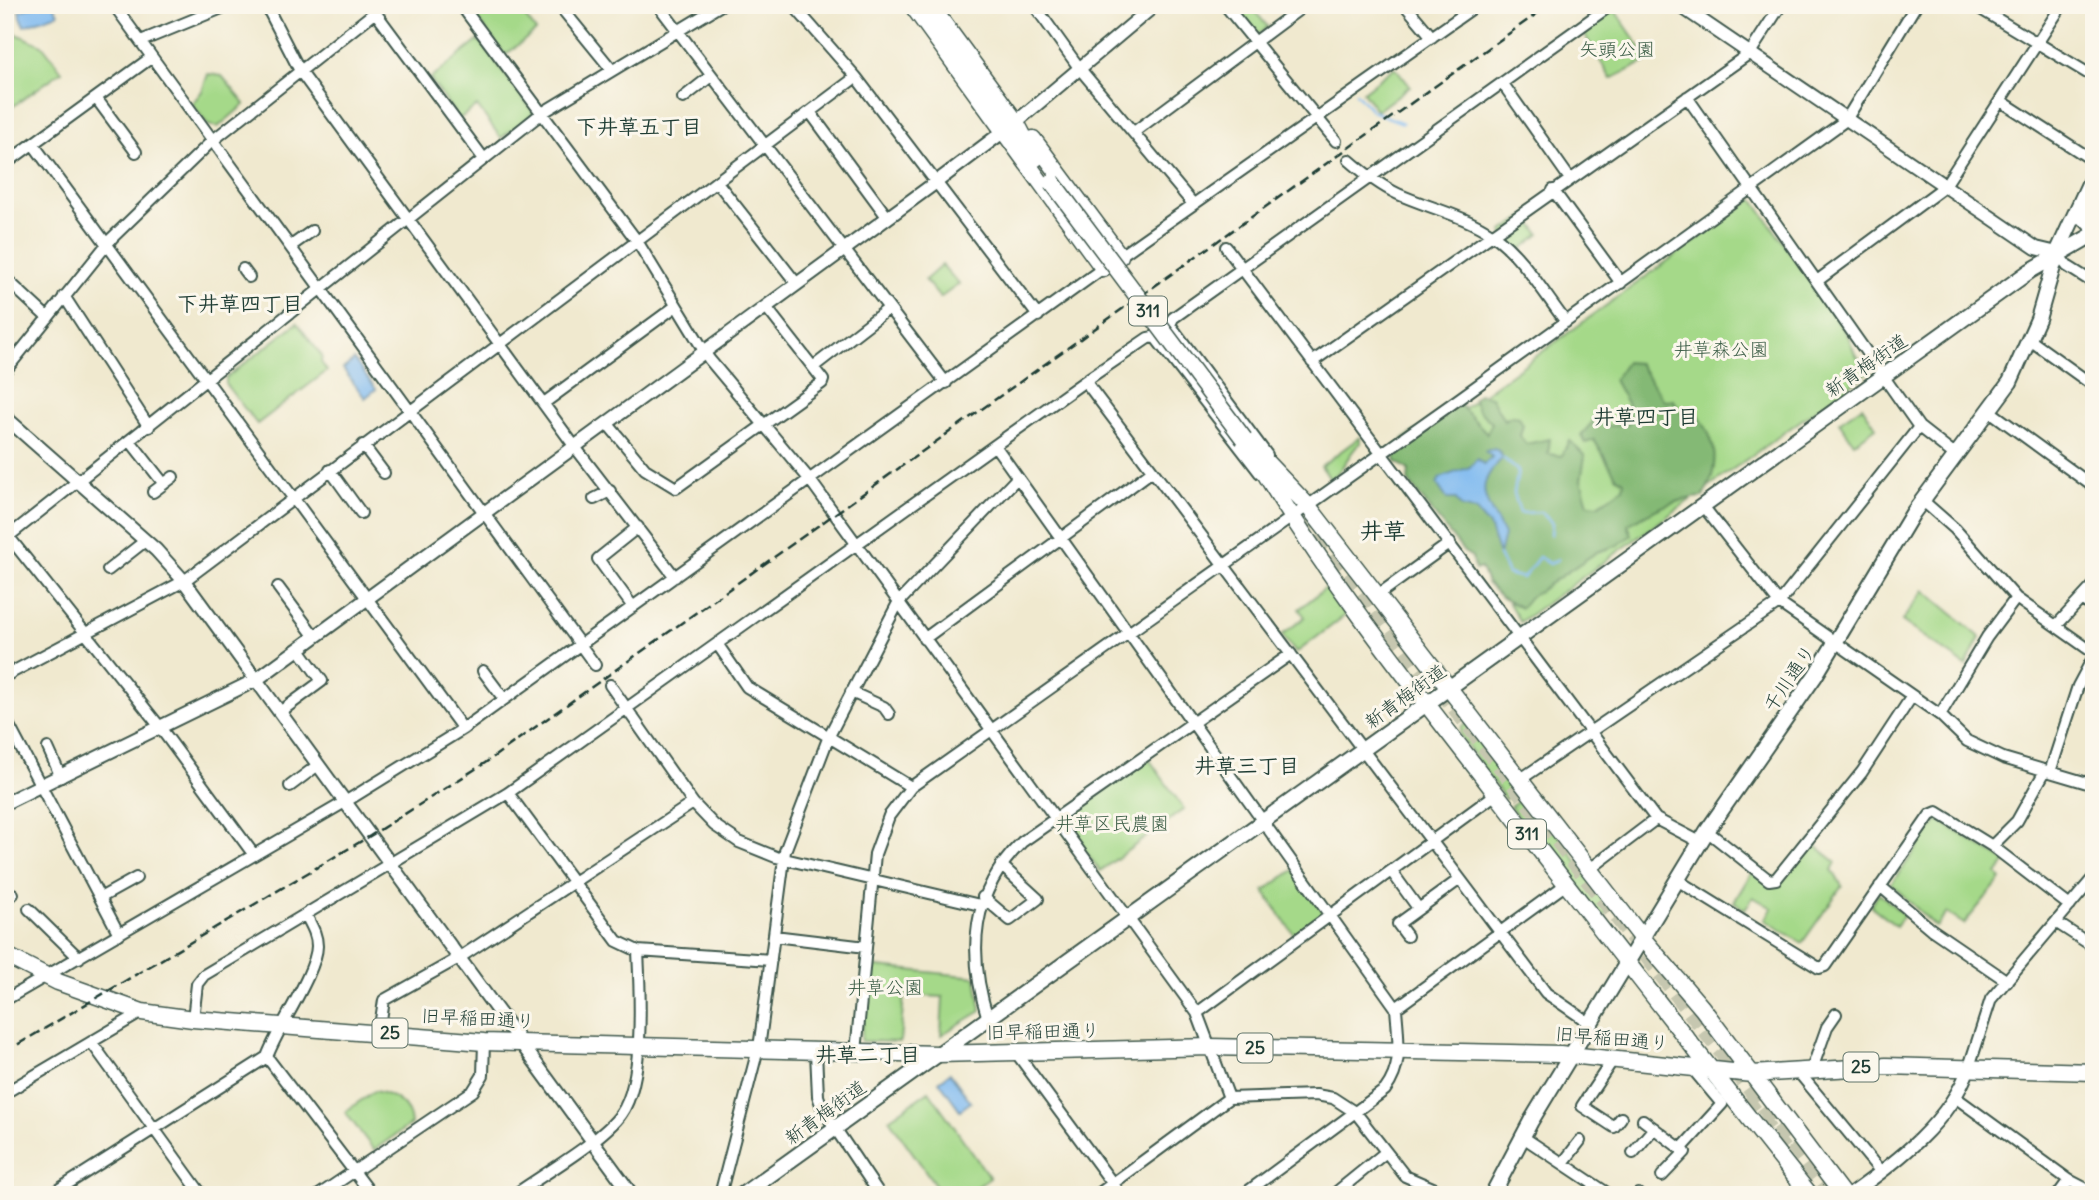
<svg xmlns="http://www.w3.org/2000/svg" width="2099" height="1200" font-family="Delius,'Klee One',sans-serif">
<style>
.green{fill:#a5d989;stroke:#628b5e;stroke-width:2}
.forest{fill:#84b975;stroke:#527b54;stroke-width:2}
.water{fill:#7eb9f0;stroke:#4e7b92;stroke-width:2}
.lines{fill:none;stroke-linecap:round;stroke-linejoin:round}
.stream{stroke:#7eb9f0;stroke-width:2.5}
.primary-tunnel{stroke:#c6c7b0;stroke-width:16;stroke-dasharray:16 8;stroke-linecap:butt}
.minor-casing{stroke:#3e574b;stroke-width:14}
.tertiary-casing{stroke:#3e574b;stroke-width:16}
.secondary-casing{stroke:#3e574b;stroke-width:18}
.primary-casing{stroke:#3e574b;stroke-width:19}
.minor{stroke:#fff;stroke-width:10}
.tertiary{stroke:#fff;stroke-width:12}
.secondary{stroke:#fff;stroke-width:14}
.primary{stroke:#fff;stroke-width:16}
.rail{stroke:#1f3d34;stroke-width:2.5;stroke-dasharray:10 5;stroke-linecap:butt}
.primary-bridge-casing{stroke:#3e574b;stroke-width:19;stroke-linecap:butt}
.primary-bridge{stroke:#fff;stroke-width:16}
.labels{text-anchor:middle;stroke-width:6;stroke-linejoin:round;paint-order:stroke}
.shield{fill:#fbf7ec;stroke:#61756b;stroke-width:2}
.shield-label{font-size:18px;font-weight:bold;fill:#1f3d34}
.park-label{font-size:19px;fill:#3a5c45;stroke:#fbf7ec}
.street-label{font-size:19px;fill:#1f3d34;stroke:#fbf7ec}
.neighbourhood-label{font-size:21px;font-weight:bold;fill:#1f3d34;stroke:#fbf7ec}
.quarter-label{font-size:23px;font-weight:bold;fill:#1f3d34;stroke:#fbf7ec}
</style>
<rect width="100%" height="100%" fill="#fbf7ec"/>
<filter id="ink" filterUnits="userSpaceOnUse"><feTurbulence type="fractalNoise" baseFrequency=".0143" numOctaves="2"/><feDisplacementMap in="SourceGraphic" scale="14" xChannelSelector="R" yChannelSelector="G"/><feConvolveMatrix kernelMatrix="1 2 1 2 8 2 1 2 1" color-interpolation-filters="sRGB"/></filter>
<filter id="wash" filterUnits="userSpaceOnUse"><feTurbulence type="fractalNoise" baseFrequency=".00686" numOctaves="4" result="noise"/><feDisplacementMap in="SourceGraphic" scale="28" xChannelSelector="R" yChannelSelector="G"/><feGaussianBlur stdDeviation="1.57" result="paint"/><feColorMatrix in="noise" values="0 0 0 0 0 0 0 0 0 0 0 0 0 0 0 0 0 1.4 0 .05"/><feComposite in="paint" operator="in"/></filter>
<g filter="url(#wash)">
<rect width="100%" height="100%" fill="#f0e9cf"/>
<path class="green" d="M467 5H516L536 31 505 55Z
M1236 5H1250L1268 27 1259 34 1252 32 1232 8Z
M1614 9 1649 60 1611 79 1583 32Z
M8 12 16 34 42 45 62 71 5 112Z
M479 40 534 113 501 138 477 106 459 119 430 79Z
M1395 67 1410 86 1377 111 1363 92Z
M208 74 222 76 245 104 218 127 208 125 192 104 202 91Z
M1753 199 1849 338 1855 354 1869 369 1867 373 1520 622 1506 598 1402 462 1401 454Z
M1525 216 1540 234 1518 252 1503 237V231Z
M942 265 959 284 940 298 925 280Z
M297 323 322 356 321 362 327 371 257 424 226 385V378Z
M1862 406 1876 427 1854 443 1839 422Z
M1360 437V443C1348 454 1344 469 1331 480L1321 466Z
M1327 587 1347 614 1296 653 1282 635 1305 617 1299 609Z
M1924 590 1980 637 1966 666 1902 621Z
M1468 723 1521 786 1505 799 1460 735 1461 727Z
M1149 759 1184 809 1100 871 1064 822 1065 818Z
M1528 794 1609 905 1606 915 1595 914 1510 807Z
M1938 820 2006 862 1997 874 2001 879 1964 924 1947 913 1936 927 1891 884Z
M1810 841 1836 862 1832 870 1842 886 1802 943 1765 920 1772 908 1753 897 1745 909 1734 902 1752 872 1771 884Z
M1294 870 1324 912 1323 916 1295 936 1264 891Z
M1879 893 1904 915 1896 926 1871 906Z
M868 966 976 977 981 1011 941 1035 943 997 904 995 900 1042 861 1041Z
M374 1091C392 1094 410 1104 411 1124L374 1150 345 1112Z
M929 1091 990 1178 965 1195H927L936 1186 889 1119Z"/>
<path class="forest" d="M1626 362 1638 363 1664 400H1674L1681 413 1693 408C1717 439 1722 463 1703 497 1674 499 1653 510 1628 525L1632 535 1616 546 1597 552 1529 598 1521 608 1502 598 1487 583 1481 568 1475 570 1472 557 1464 552 1408 481 1409 470 1396 462 1394 453 1404 447 1402 441 1414 432 1429 427 1432 420 1460 405 1487 433 1492 423 1478 410 1473 399 1479 394 1491 397 1504 420 1512 416 1519 417 1523 425 1520 436 1526 444 1550 439 1548 454 1562 456 1569 440 1585 456 1581 480 1588 504 1598 505 1623 488 1624 481 1616 476 1594 440 1586 443 1581 435 1598 416 1609 426 1629 424 1628 405 1614 380Z"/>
<path class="water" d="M36 5H54L58 14 24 26 19 11Z
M354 360 376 389 365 398 343 369Z
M1494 449 1499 451 1503 458C1469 489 1489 502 1504 535L1499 555 1489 526 1476 511 1461 507 1456 499H1447L1437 484 1440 478 1470 467 1477 459 1484 464 1492 457 1485 451Z
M950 1073 971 1102 960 1110 939 1081Z"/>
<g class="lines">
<path class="stream" d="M1356 93 1372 111 1403 123
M1503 458 1518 471 1514 493 1520 513 1541 512 1552 523 1551 535
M1499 555 1508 574 1523 578 1539 557 1550 564 1558 559"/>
</g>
</g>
<g filter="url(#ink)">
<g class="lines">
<path class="primary-tunnel" d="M1301 518 1441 704
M1440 689 1832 1195
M1745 1098 1786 1153"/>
<g class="minor-casing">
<path id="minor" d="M114 5 595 665
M266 5 300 71 575 447 675 577
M461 5 637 241 709 359 810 480 1197 1013 1229 1098
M559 5 612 70
M658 5 946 383
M793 5 856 77 1038 316
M1034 5 1080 69 1193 204
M1225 5 1336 141
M1405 5 1432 37
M1974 5 2094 77
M375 12 484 159
M141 41 229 5
M1503 84 1570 179
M1687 97 1919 427 1956 456
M96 98 136 152
M683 98 711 76
M2001 101 2094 161
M810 112 888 218
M1134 132 1305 5
M33 144 463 729
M1349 160C1364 173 1379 185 1398 194 1429 208 1464 215 1493 235 1522 255 1544 294 1566 322
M5 164 152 57
M717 182 797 284
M1553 190 1621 283
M291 246 312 231
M1226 247 1656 819 1700 842
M2057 253 2067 266 2094 283
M243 269 249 277
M5 278 48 318
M1817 281 1944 187 2062 5
M64 296 149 427
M1171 326 1267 455
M1155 337 1260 473
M2030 340 2094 386
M1312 362 1750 53 1781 5
M813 367 888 309
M5 371 112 238 212 141 384 5
M1085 381 1546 993 1591 1024
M544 403 676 306
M1991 412 2094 487
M607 423 645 469 676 488 822 383 823 380 766 307
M131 442 164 484
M363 445 384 473
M996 447 1396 1008C1398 1038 1404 1065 1385 1090L1243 1195
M330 470 361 513
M153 492 173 477
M594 499 610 491
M1922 500 1955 529 2016 598 2094 653
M1703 506 1779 603 1940 715 1967 741 2003 758 2094 785
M5 532 156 722 254 855
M5 539 542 113 721 5
M108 570 145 541
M278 587 315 637
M1378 595 1450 543
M2081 599 2094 608
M633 607 598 559 638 527
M2056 626 2094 585
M924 639 1152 471
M718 645 747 687 911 787
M483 671 504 699
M5 676 184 581 856 77
M610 685 693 803 714 825 739 842 776 857 980 905
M851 692 884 707 889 714
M280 712 322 681 299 649
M1940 715 1987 637 2016 598
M5 718 119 934
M48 748 61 777
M2050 772 2078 686 2094 656
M1521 779 1779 603 1919 427
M290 786 318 765
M508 793 617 941 638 951 771 960
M1707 831 1769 880 1776 879 1862 772 1912 696
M1992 846 2017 821 2045 771
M1590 869 1656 819
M1392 872 1418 908
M1677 880 1819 968 1825 966 1930 815 1937 812 1992 846 2070 906
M1880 886 1931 929 2007 981
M983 897 1010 920 1038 899 1001 865
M100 898 136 878
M5 899 13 894
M29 909 79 958
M2057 923 2094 947
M774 936 866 947
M1407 936 1398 924 1460 879
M5 1000 345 802 463 729 1120 256 1477 5
M1396 1008 1565 885
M1197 1013 1496 794
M193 1019 197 984 204 975 508 793 1085 381 1148 338C1159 337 1169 329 1173 318L1611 5
M988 1019C967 952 971 892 1022 842L1291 654
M379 1033 384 1000 459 958 693 803
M92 1043 202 1195
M1015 1051 1121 1195
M816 1052 818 1096 823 1110 880 1195
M856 1052 875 854 889 816 911 787 1460 398 1846 120 1916 5
M267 1057 372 1195
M1614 1058 1582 1106 1614 1127 1621 1118
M1969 1067 1991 999 2094 877
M1796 1069 1881 1172
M1812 1069 1827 1027 1836 1014
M5 1093 142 1012
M1955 1097 2069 1180 2058 1195
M1643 1120 1685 1152 1662 1176
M1523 1137 1610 1195
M1682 1148 1722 1104 1691 1067
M1633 1153 1654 1128
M1563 1163 1580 1141
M2069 1180 2094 1193
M50 1195 267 1057C277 1029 317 971 317 946 317 934 311 925 306 915
M319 1195 473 1091 483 1075 484 1042
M514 1195C542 1175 603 1140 621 1114 645 1080 640 992 638 951
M720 1195 760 1041 785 851 829 736 898 603 1017 478
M1097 1195 1229 1098 1316 1095 1333 1098 1356 1113 1405 1176 1449 1195
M1333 1195 1386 1152
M1638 1195V1194"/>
</g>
<g class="tertiary-casing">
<path id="tertiary" d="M1679 5 2036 248 2057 253
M5 417 156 550 184 581 632 1195
M5 803 256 680 935 183 1016 122 1155 5
M1850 1195C1895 1163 1951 1121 1969 1067"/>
</g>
<g class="secondary-casing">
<path id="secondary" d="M2083 200 2084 218 2094 228
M742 1195 2030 271 2094 234
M1492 1195 1531 1121 1707 831 1815 676 1913 513 2010 382 2038 319 2057 253 2094 173"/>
</g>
<g class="primary-casing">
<path id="primary" d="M912 5 1103 268
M930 5 1016 122 1035 159
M1033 139 1120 256
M1244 439 1308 506 1643 939 1702 1008 1843 1195
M1260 465C1329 581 1412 685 1494 791 1599 926 1703 1061 1810 1195
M5 955 58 982 142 1012 193 1019 484 1042 938 1054 1210 1047 1560 1054 1752 1074 1886 1066 2094 1072"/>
</g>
<use href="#minor" class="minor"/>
<use href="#tertiary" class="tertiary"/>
<use href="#secondary" class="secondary"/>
<use href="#primary" class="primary"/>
<path class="rail" d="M5 1052 370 836 485 763 1549 5"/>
<g class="primary-bridge-casing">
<path id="primary-bridge" d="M1052 182 1244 439"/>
</g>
<use href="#primary-bridge" class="primary-bridge"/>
</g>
</g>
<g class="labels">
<g class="shield">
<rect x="1129" y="296.5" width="38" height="29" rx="5"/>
<rect x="1508" y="819.5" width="38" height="29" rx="5"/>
<rect x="372.5" y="1018.5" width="35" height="29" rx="5"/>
<rect x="1237.5" y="1033.5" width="35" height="29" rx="5"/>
<rect x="1843.5" y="1052.5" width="35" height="29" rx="5"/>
</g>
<g class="shield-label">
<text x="1148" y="317">311</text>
<text x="1527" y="840">311</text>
<text x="390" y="1039">25</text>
<text x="1255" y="1054">25</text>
<text x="1861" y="1073">25</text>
</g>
<g class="park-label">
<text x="1617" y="56">矢頭公園</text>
<text x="1721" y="356">井草森公園</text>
<text x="1112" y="830">井草区民農園</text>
<text x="885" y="994">井草公園</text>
</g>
<g class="street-label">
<text transform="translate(1866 365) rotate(-35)" y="7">新青梅街道</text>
<text transform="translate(1789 678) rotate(-56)" y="7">千川通り</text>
<text transform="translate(1405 696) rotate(-36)" y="7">新青梅街道</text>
<text transform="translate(478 1018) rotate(3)" y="7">旧早稲田通り</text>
<text transform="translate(1043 1031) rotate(-1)" y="7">旧早稲田通り</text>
<text transform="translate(1612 1038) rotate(5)" y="7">旧早稲田通り</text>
<text transform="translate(825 1112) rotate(-36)" y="7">新青梅街道</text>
</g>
<g class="neighbourhood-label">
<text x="639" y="134">下井草五丁目</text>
<text x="240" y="311">下井草四丁目</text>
<text x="1646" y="424">井草四丁目</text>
<text x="1247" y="773">井草三丁目</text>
<text x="868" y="1062">井草二丁目</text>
</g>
<g class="quarter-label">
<text x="1383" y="539">井草</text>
</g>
</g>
<rect width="2099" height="1200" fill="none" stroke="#fbf7ec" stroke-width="28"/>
</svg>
